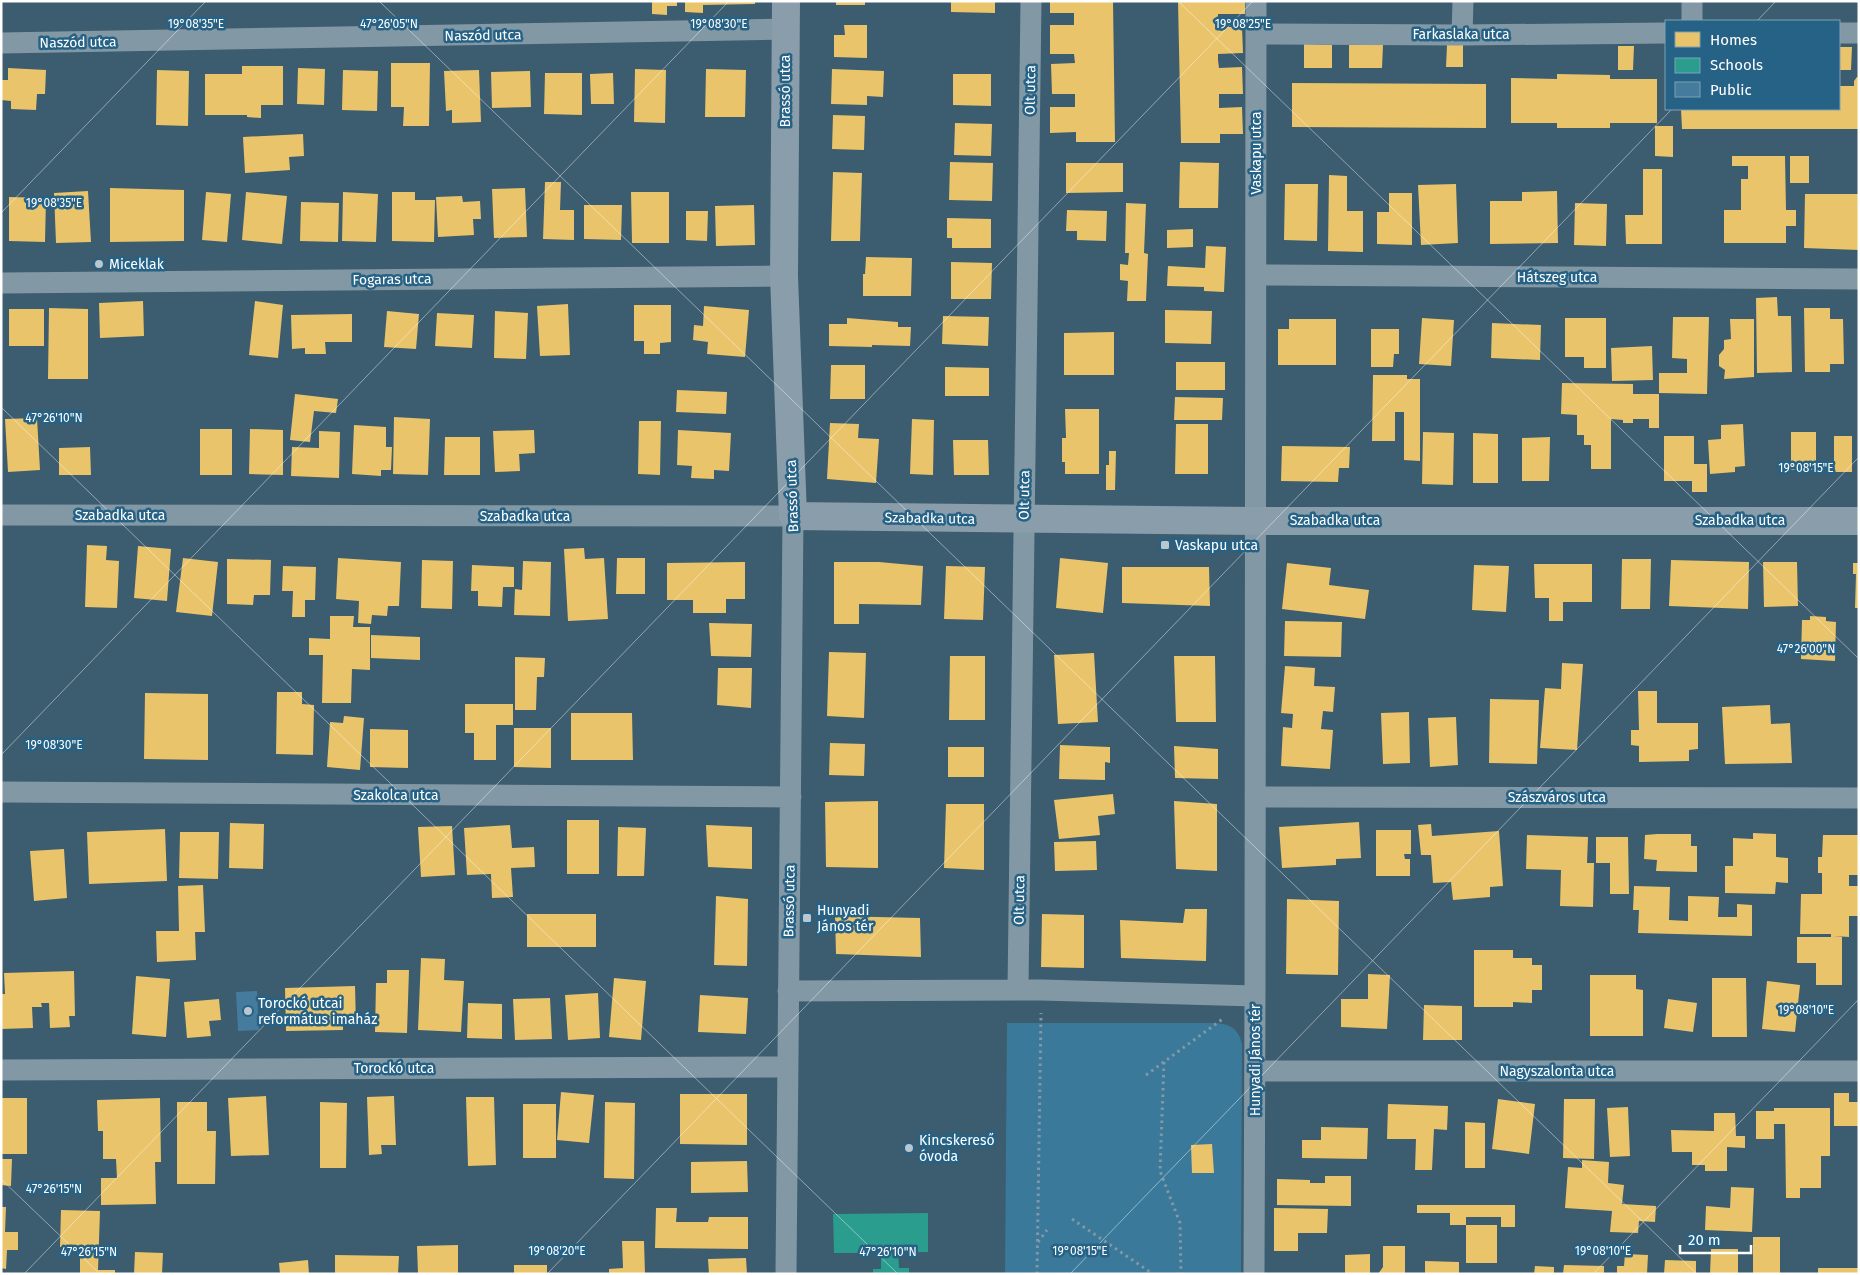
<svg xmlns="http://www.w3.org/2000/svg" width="1860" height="1275" font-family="'Fira Sans',sans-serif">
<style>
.green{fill:#3b799b}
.homes{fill:#e9c46a}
.schools{fill:#2a9d8f}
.public{fill:#457b9d}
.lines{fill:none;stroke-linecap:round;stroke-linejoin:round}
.path{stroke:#8398a5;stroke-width:3;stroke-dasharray:2.5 4;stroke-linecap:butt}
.street{stroke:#8398a5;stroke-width:21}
.secondary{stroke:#899daa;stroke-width:28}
.ticks{fill:none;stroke:#fff;stroke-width:1;stroke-opacity:0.45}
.poi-dot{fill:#bbc6cd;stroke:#266285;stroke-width:2}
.labels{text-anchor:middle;stroke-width:5;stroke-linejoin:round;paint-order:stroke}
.street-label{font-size:14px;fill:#fff;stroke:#266285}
.poi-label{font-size:14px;fill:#fff;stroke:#266285;text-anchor:start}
.ticks-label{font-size:12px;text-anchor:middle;fill:#fff;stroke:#266285;stroke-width:5;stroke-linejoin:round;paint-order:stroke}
</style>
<rect width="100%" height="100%" fill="#3c5c6f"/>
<path class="green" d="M1007 1023H1215C1231 1024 1238 1029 1242 1044L1241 1274H1005Z"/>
<path class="homes" d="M652 1H677V6H667V15L652 14Z
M685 1H755V4L703 5V13L685 12Z
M836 1H865V5H836Z
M951 1H995V13L951 12Z
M1050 1H1113L1115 142H1076V132L1050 133V107H1075V94H1052L1051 64 1075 63 1074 54H1050V25H1074V13H1050Z
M1178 1H1245V14H1218V27H1242L1243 53 1218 54V60L1219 68 1242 67 1243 94H1219V108L1242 107 1243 134H1220V143H1181Z
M844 25H867V58L834 57V35H845Z
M1304 44 1332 45V68H1304Z
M1349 45H1383L1382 68H1349Z
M1447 45H1463V67H1446Z
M1618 46H1634L1633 70H1618Z
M1839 47H1852L1851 70H1839Z
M391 63H430L429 126H403L404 107H391Z
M242 66H283V105H261V118L247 117V115H205V74H242Z
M8 68 46 70 45 94H37L36 110 11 109V101L1 100V80H8Z
M298 68 325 69 324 105 297 104Z
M635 69 666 70 665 123 634 122Z
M706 69 746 70 745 117H705Z
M832 69 884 71 883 97 867 96V105L831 104Z
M157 70 189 71 188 126 156 125Z
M343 70 378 71 377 111 342 110Z
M479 70 481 122 452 123V110L446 111 444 71Z
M530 71 531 107 492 108 491 72Z
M545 73H582V115L544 114Z
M613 73 614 104H591L590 74Z
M953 74H991V106L953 105Z
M1557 74 1610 75V79H1657V123H1610V128H1557V123H1511V78L1557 79Z
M1857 77H1859V129H1682L1681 109H1839V86H1854V81Z
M1292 83 1486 84V128L1292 127Z
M833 115 865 116 864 150 832 149Z
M955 123 992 124 991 156 954 155Z
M1655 126H1673V157L1655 156Z
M303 134 304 156 289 157 290 170 245 173 243 137Z
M1732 156H1785L1786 210H1796V226H1786V243H1724V210H1741V179H1748V166H1732Z
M1790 156H1809V183H1790Z
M950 162 993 163 992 201 949 200Z
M1180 162 1219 163 1218 208H1179Z
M1066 163H1123V192L1066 193Z
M1643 169H1662V244H1626L1625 215H1643Z
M833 172 862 173 860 241H831Z
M1329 175 1347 176V211H1363V252L1328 251Z
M545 182H561L560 210H574V240L543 239Z
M1285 184H1318L1317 241 1284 240Z
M1456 184 1458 243 1421 245 1418 185Z
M110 188 184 190V241L110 242Z
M525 188 527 237 494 238 492 189Z
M88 191 91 242 56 243 54 193Z
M1557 191 1558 243 1490 244V201H1522V192Z
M206 192 231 194 227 242 202 240Z
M246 192 287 196 282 244 242 240Z
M343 192 378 194 376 242 342 241Z
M392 192H415V200H435L434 242 392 241Z
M631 192H669V243H632Z
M1389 193H1412V245L1377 244V212H1389Z
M1805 194H1859V250L1804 248Z
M462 196 463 202 480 201 481 219H473L474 235 438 237 436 197Z
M9 197 46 198 45 242 9 241Z
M301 202 339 203 338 242 300 241Z
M1126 203 1146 204 1144 253 1148 254 1146 301H1127L1128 281 1120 280V264L1128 265 1129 253H1125Z
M1575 203 1607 204 1606 246 1574 245Z
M584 205H622L621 240 584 239Z
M754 205 755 245 716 246 715 206Z
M1067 210 1107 211 1106 241 1077 240V231H1066Z
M686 211H708L707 241 686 240Z
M947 218 991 219V248H952V238H947Z
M1193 229V247L1167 248V230Z
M1206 246 1226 247 1224 292 1204 291V287L1167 286 1168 266 1205 268Z
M866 257 912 258 911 296H863V274H865Z
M951 262 992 263 991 299H951Z
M1777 297 1778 316H1791L1792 372 1757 373 1756 298Z
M143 301 144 336 100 338 99 303Z
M255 301 283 305 278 358 249 355Z
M568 304 570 355 540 356 537 306Z
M634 305H671V342L660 343V354H644V341H634Z
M704 306 749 310 745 357 707 354 708 342 693 340 694 325 703 326Z
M49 308 88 309V379H48Z
M1804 308H1830V319H1843L1844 364H1830V372H1805Z
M9 309H44V346H9Z
M1165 310 1212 311 1211 344 1165 343Z
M387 311 419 314 416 349 384 347Z
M495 311 528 313 526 359 494 358Z
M437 313 474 315 472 348 435 346Z
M352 314V342H325L326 354H305V348L292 349 291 315Z
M943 316 989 317 988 346 942 344Z
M1673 317H1709L1707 394 1659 393V373H1687V359L1672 358Z
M847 318 898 322V327H911L910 346 872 345V347L829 346V324H847Z
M1422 318 1454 320 1451 366 1419 364Z
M1565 318H1606V368H1584V357H1565Z
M1289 319H1336V365H1278V329H1289Z
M1730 319H1754V377L1724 379 1725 370 1719 366V355L1724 349V340L1731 339Z
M1492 323 1541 325 1540 360 1491 358Z
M1371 329H1399V354H1394L1393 367H1371Z
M1114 332V375H1064V333Z
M1652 346 1653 380 1612 381 1611 348Z
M1176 362H1225V390H1176Z
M831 365H865V399H830Z
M945 367 989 368V396H945Z
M1373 375H1407V379H1420V461L1404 460V412H1395V441H1372Z
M1562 383 1633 384V394H1659V428H1649V419H1633V423H1623V420L1611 419V469H1591V445H1584V435H1577V415L1561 414Z
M677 390 727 392 726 414 676 412Z
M295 394 338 399 336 413 314 411 310 442 290 440Z
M1175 397 1223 398 1222 420H1174Z
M1065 409H1099V474H1065V462H1062V438H1066Z
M394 417 430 419 428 475 393 474Z
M37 418 40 470 8 472 5 419Z
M912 419 934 420 933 475 910 474Z
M639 421H661L660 475 638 474Z
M830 423 859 424 858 438 879 439 876 483 827 479Z
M1176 424H1208V474H1175Z
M1743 424 1745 466 1735 467V472L1710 474 1708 440 1721 439V425Z
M354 425 386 427V447H392L391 470H381V476L352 474Z
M200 429H232V475H200Z
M250 429 283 430V475L249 474Z
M534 430 535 453 519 454 520 471 495 472 493 431Z
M678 430 731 433 729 471 714 470V479L691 478 692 466 677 465Z
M319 431 340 432 339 478 291 476 292 447 319 448Z
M1423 432 1454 433 1453 485 1422 484Z
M1791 432H1816V470H1791Z
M1473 433 1498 434V483H1473Z
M1664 436H1694V464H1707V492H1692V481H1664Z
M1834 436H1852V472H1834Z
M445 437H480V475H444Z
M1550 437 1549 481H1522V438Z
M953 440H988L989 475H954Z
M1282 446 1350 447 1349 468H1339L1338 482 1281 481Z
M90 447 91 475H59V448Z
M1109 451H1116L1115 490H1106V465H1109Z
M87 545 107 546 106 560 119 561 117 608 85 607Z
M138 546 171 549 167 601 134 598Z
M584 548 585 559 604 558 608 619 568 621 564 549Z
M183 558 218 562 212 616 176 612Z
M338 558 401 562 399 606H388L387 616 372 615 371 624 358 623 359 601 336 599Z
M617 558H645V594H616Z
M1060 558 1108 563 1103 613 1056 608Z
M227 559 271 560 270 595H254L253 605 227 604Z
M1622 559H1651L1650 609H1621Z
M422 560 453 561 452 609 421 608Z
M1671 560 1749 562 1748 609 1669 606Z
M523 561 551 562 550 616 514 615 515 589 522 590Z
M745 562V599H726V613H693V600H667V563Z
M834 562H879L923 566 921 605 859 604V624H834Z
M1763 562H1797L1798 606 1764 607Z
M1287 563 1331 568 1329 585 1369 590 1365 619 1282 609Z
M1853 563H1859V608H1855L1856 574H1853Z
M1534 564H1592V602H1563V621H1549V598H1535Z
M472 565 514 567V587H503L502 607 478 606V591H471Z
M1474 565 1509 566 1506 612 1472 610Z
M283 566 316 567 315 600H305V617H292L293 591H282Z
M946 566 985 567 983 620 944 619Z
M1122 567H1209L1210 606 1122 603Z
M330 616H354L353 627H370V670L352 669 351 703H322L323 655H309V638L330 639Z
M1810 616 1826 617V621L1836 622 1835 661 1801 659 1802 620H1810Z
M1285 621 1342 622 1341 657 1284 656Z
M709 623 752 624 751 657 711 656Z
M371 635 420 637V660L371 658Z
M829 652 866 653 864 718 827 716Z
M1094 653 1098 722 1058 724 1054 655Z
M950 656H985V720H949Z
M1174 656H1215L1216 722H1176Z
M515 657 545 658 544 677H537L536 710H515Z
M1562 663 1583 664 1577 750 1540 748 1545 688 1561 689Z
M1285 666 1315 668 1314 686 1335 687 1333 712 1323 711 1321 729 1333 730 1330 769 1281 766 1283 727 1292 728 1293 714 1281 713Z
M718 668H752L751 708 717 705Z
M1638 691H1657V723H1698V749L1689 750V761L1639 762V746L1631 745V730H1639Z
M277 692H302V704L314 705 313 755 276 754Z
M145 693 208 694V760L144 759Z
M1490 699 1539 700 1537 764 1489 763Z
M465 704H513V725H496V760H474V733H465Z
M1770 705 1771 724 1790 723 1792 763 1725 764 1722 707Z
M1409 712 1410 763 1383 764 1381 713Z
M571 713H632L633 760H571Z
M344 716 364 718 360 770 327 767 330 722 343 723Z
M1456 717 1458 765 1430 767 1428 718Z
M514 728H551V768L514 767Z
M370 729 408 730V768L370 767Z
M830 743 865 744 864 776 829 775Z
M1060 745 1110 747V763L1105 762V780L1059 779Z
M1174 746 1218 749V779L1175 778Z
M948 747H984V777H948Z
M1113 794 1115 814 1098 816 1100 835 1059 839 1054 800Z
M878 801V868L826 867 825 802Z
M1174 801 1217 804V871L1176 869Z
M946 804H984V870L944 868Z
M567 820H599V874H567Z
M1359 822 1361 858 1336 859V865L1282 868 1279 827Z
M230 823 264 824 263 869 229 868Z
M1431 824 1432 836 1499 831 1503 886 1490 887V897L1453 900 1451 882 1433 883 1431 855H1421L1418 825Z
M510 825 512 848 534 847 535 867 511 868 513 897 492 898 491 874 467 875 464 828Z
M706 825 752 827V869L708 867Z
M452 826 455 875 421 877 418 827Z
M618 827 646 828 644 876H617Z
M165 829 167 881 89 884 87 832Z
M1376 830H1411V854H1404L1405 859H1410V876H1376Z
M180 832H219L218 879 179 878Z
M1753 833 1776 834V857L1788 858V883L1776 882 1775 894 1725 893V866H1733V838L1753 839Z
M1657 834H1691V846H1697V872L1656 871 1657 860 1644 859 1645 835Z
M1527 835 1588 837 1587 863H1594L1593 907 1560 906 1561 870 1526 869Z
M1823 835H1859V875H1849V886H1859V916H1849V937L1833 936 1842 937V985H1816V963H1797V937H1831V934H1800L1801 894H1822V873H1818V857H1822Z
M1596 837H1628L1629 894H1610V863H1596Z
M1096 841 1097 870 1055 871 1054 842Z
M64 849 67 898 34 901 30 851Z
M203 885 205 932H195L196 960 157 962 156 931H179L178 886Z
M1634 886 1670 887 1669 920 1688 921V896L1719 897 1718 917H1737V904L1752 905V936L1638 933 1639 910H1633Z
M716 896 748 899 747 966 714 965Z
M1287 899 1339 901 1338 975 1286 974Z
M1185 909H1207L1206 961 1121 958 1120 920 1183 923Z
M527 914H596V947H527Z
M1042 914 1084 915V968L1041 967Z
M835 916 920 918 921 957 836 954Z
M1474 950H1513V958H1532V965H1542V990H1532V1003L1513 1002V1007H1474Z
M421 958 445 959 444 980 464 981 461 1032 418 1030Z
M387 970H409L407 1033 375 1032 376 983H387Z
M74 971 75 1016H69L70 1027 50 1028 49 1003H41L42 1007H32L33 1028 1 1029V994H5L4 973Z
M1368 974 1390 975 1387 1029 1341 1027V999H1368Z
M1590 975H1636V989L1643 990V1036H1590Z
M136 976 170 979 166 1037 132 1034Z
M614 978 646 981 641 1040 609 1037Z
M1712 978H1746L1747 1037H1712Z
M1767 981 1800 985 1795 1032 1762 1029Z
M355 986 356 1024H343V1030L286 1031 285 988Z
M598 993 600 1038 568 1040 565 995Z
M700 995 748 998 746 1034 698 1032Z
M550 998 552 1039 515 1040 513 999Z
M219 999 221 1020 209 1021 211 1036 187 1038 184 1002Z
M1668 999 1697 1003 1693 1032 1664 1028Z
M468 1003 502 1004V1039L467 1038Z
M1424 1005 1462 1006V1040H1423Z
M561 1092 594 1095 589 1143 557 1140Z
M1834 1093H1849V1102H1859V1126H1834Z
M680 1094H747V1145L680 1144Z
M266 1096 269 1155 231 1156 228 1098Z
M394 1096 396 1145H381L382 1154 369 1155 367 1097Z
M466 1097H494L496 1165 468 1166Z
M1 1098H27V1154H1Z
M160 1098 161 1162H155L156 1204 101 1205V1178H117L116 1159H103V1131H98L97 1100Z
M1498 1099 1535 1104 1529 1154 1492 1149Z
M1564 1099H1595L1594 1159 1563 1158Z
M177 1102H207V1131H216L215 1184H177Z
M320 1102 347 1103 346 1168H320Z
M605 1102 635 1103 634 1179 604 1178Z
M523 1104H556V1158H523Z
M1388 1104 1448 1106 1447 1130 1434 1129 1432 1170H1415L1416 1139H1387Z
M1628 1107 1630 1156 1610 1157 1607 1108Z
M1774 1108H1830V1156H1821V1188H1800V1198H1786L1785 1124H1774V1139H1756V1111H1774Z
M1714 1113H1735L1736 1136H1745V1148L1727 1147V1171H1705V1165H1692V1152H1672L1671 1130 1714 1131Z
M1465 1122 1485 1123V1168H1465Z
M1321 1127 1368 1128 1367 1159 1302 1158V1140H1321Z
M1212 1144 1214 1173H1192L1191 1145Z
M1 1159H12L11 1186 1 1185Z
M1582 1160 1609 1162 1608 1183 1624 1185 1622 1204 1656 1206 1655 1222 1639 1221 1638 1233 1610 1232 1612 1211 1565 1208 1568 1167 1582 1168Z
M747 1161 748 1192 691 1193V1162Z
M1325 1176H1351V1206L1277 1205V1179L1310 1180V1183H1325Z
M1731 1187 1754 1188 1752 1232 1705 1230 1706 1206 1730 1208Z
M1417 1205H1515V1227H1501V1217H1466V1225H1450V1213H1417Z
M1 1207H6L5 1232H18V1250H7L6 1269 1 1268Z
M656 1208H677L676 1222H708L709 1217H748V1249L655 1248Z
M1274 1208 1328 1209 1327 1233H1298V1251H1274Z
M61 1210 100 1211 98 1270H115V1274H80V1247H60Z
M1466 1225H1497V1263H1466Z
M1753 1237H1780V1274H1753Z
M622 1241H644L645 1274H609V1269L623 1268Z
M458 1245V1274H418L417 1246Z
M1383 1246H1405V1274H1378L1383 1267Z
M1711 1249H1738V1274H1710Z
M135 1252 163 1253 162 1274H134Z
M1370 1254V1274H1345V1255Z
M1625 1254 1648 1255 1647 1274H1617V1266H1624Z
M335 1255 399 1256 398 1274H335Z
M746 1258 747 1274H709L708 1259Z
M308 1260 309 1274H280L279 1263Z
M1665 1260 1696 1261V1274H1664Z
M1425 1261 1459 1262V1274H1425Z
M514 1265H547V1274H514Z
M1564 1265 1604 1266V1274H1563Z
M1535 1266 1554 1267V1274H1534Z
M1818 1268H1859V1274H1818Z"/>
<path class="schools" d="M928 1213V1252H898L899 1268H909V1274H873V1269H881V1253H834L833 1214Z"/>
<path class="public" d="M257 991 259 1030 238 1031 236 992Z"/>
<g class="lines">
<path class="path" d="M1164 1062 1160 1171 1180 1223 1181 1274
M1146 1075 1224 1018
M1072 1219 1153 1274
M1038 1242 1047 1230
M1037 1274 1041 1013"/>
<path class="street" d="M1692 21V1
M1839 33H1859
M1256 34 1462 35 1666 33
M1462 35 1463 1
M1 43 786 29
M1256 275 1859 279
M1 283 784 276
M1 515 793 516 786 1274
M1 792 791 797
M1255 797 1859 798
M1018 989 1031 1
M788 991 1041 990 1255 996 1254 1274
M1255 996 1256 1
M1 1070 787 1067
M1255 1071H1859"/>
<path class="secondary" d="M786 1 784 276 793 516 1255 521H1859"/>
</g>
<path class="ticks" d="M379 1 1697 1274M1178 1 1859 659M1757 21 1776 1M1 213 206 1M1 407 898 1274M1 755 729 1M1 1179 100 1274M24 1274 1253 1M547 1274 1672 109M1070 1274 1859 457M1593 1274 1859 999"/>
<g class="poi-dot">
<circle cx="99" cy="264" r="5"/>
<rect x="1160" y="540" width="10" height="10" rx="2.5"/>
<rect x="802" y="913" width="10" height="10" rx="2.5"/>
<circle cx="248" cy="1011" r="5"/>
<circle cx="909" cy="1148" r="5"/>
</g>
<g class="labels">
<g class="street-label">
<text x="1461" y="39">Farkaslaka utca</text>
<text transform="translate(483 35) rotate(-1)" y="5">Naszód utca</text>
<text transform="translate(78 42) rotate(-1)" y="5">Naszód utca</text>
<text transform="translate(1030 90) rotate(-89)" y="5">Olt utca</text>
<text transform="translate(785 91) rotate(-90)" y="5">Brassó utca</text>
<text transform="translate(1256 153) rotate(-90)" y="5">Vaskapu utca</text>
<text x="1557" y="282">Hátszeg utca</text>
<text transform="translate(392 279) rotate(-1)" y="5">Fogaras utca</text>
<text transform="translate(1024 495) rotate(-89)" y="5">Olt utca</text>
<text transform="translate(792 496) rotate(-92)" y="5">Brassó utca</text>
<text x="120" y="520">Szabadka utca</text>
<text x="525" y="521">Szabadka utca</text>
<text transform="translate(930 518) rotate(1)" y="5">Szabadka utca</text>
<text x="1335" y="525">Szabadka utca</text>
<text x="1740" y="525">Szabadka utca</text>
<text x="396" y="800">Szakolca utca</text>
<text x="1557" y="802">Szászváros utca</text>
<text transform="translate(1019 900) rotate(-89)" y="5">Olt utca</text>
<text transform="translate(789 901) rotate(-89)" y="5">Brassó utca</text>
<text transform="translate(1255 1060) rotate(-90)" y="5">Hunyadi János tér</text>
<text x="394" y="1073">Torockó utca</text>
<text x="1557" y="1076">Nagyszalonta utca</text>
</g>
<g class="poi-label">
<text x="109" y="269">Miceklak</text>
<text x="1175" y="550">Vaskapu utca</text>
<text x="817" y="915">Hunyadi<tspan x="817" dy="16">János tér</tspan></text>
<text x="258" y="1008">Torockó utcai<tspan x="258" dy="16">református imaház</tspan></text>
<text x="919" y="1145">Kincskereső<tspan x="919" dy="16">óvoda</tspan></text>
</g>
</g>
<g class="ticks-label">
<text x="389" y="28">47°26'05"N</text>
<text x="1243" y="28">19°08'25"E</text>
<text x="196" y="28">19°08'35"E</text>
<text x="719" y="28">19°08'30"E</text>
<text x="54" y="207">19°08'35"E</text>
<text x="54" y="422">47°26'10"N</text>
<text x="1806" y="472">19°08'15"E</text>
<text x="1806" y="653">47°26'00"N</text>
<text x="54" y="749">19°08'30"E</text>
<text x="1806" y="1014">19°08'10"E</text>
<text x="54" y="1193">47°26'15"N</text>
<text x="557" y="1255">19°08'20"E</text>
<text x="1080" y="1255">19°08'15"E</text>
<text x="1603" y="1255">19°08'10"E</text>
<text x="89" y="1256">47°26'15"N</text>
<text x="888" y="1256">47°26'10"N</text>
</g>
<rect width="1860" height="1275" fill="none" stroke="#ffffff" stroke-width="5"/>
<rect x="1665" y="20" width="175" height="90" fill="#266285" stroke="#7da1b6"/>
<rect x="1675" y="32" width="25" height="15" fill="#e9c46a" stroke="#7da1b6"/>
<text x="1710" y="45" font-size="15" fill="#ffffff">Homes</text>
<rect x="1675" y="58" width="25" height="15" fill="#2a9d8f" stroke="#7da1b6"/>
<text x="1710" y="70" font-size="15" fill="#ffffff">Schools</text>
<rect x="1675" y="82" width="25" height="15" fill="#457b9d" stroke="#7da1b6"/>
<text x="1710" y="95" font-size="15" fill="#ffffff">Public</text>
<path d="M1680 1245v8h71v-8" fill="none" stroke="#ffffff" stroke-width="2.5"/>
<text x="1688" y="1245" font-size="15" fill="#ffffff" stroke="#266285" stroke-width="4" paint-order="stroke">20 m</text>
</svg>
